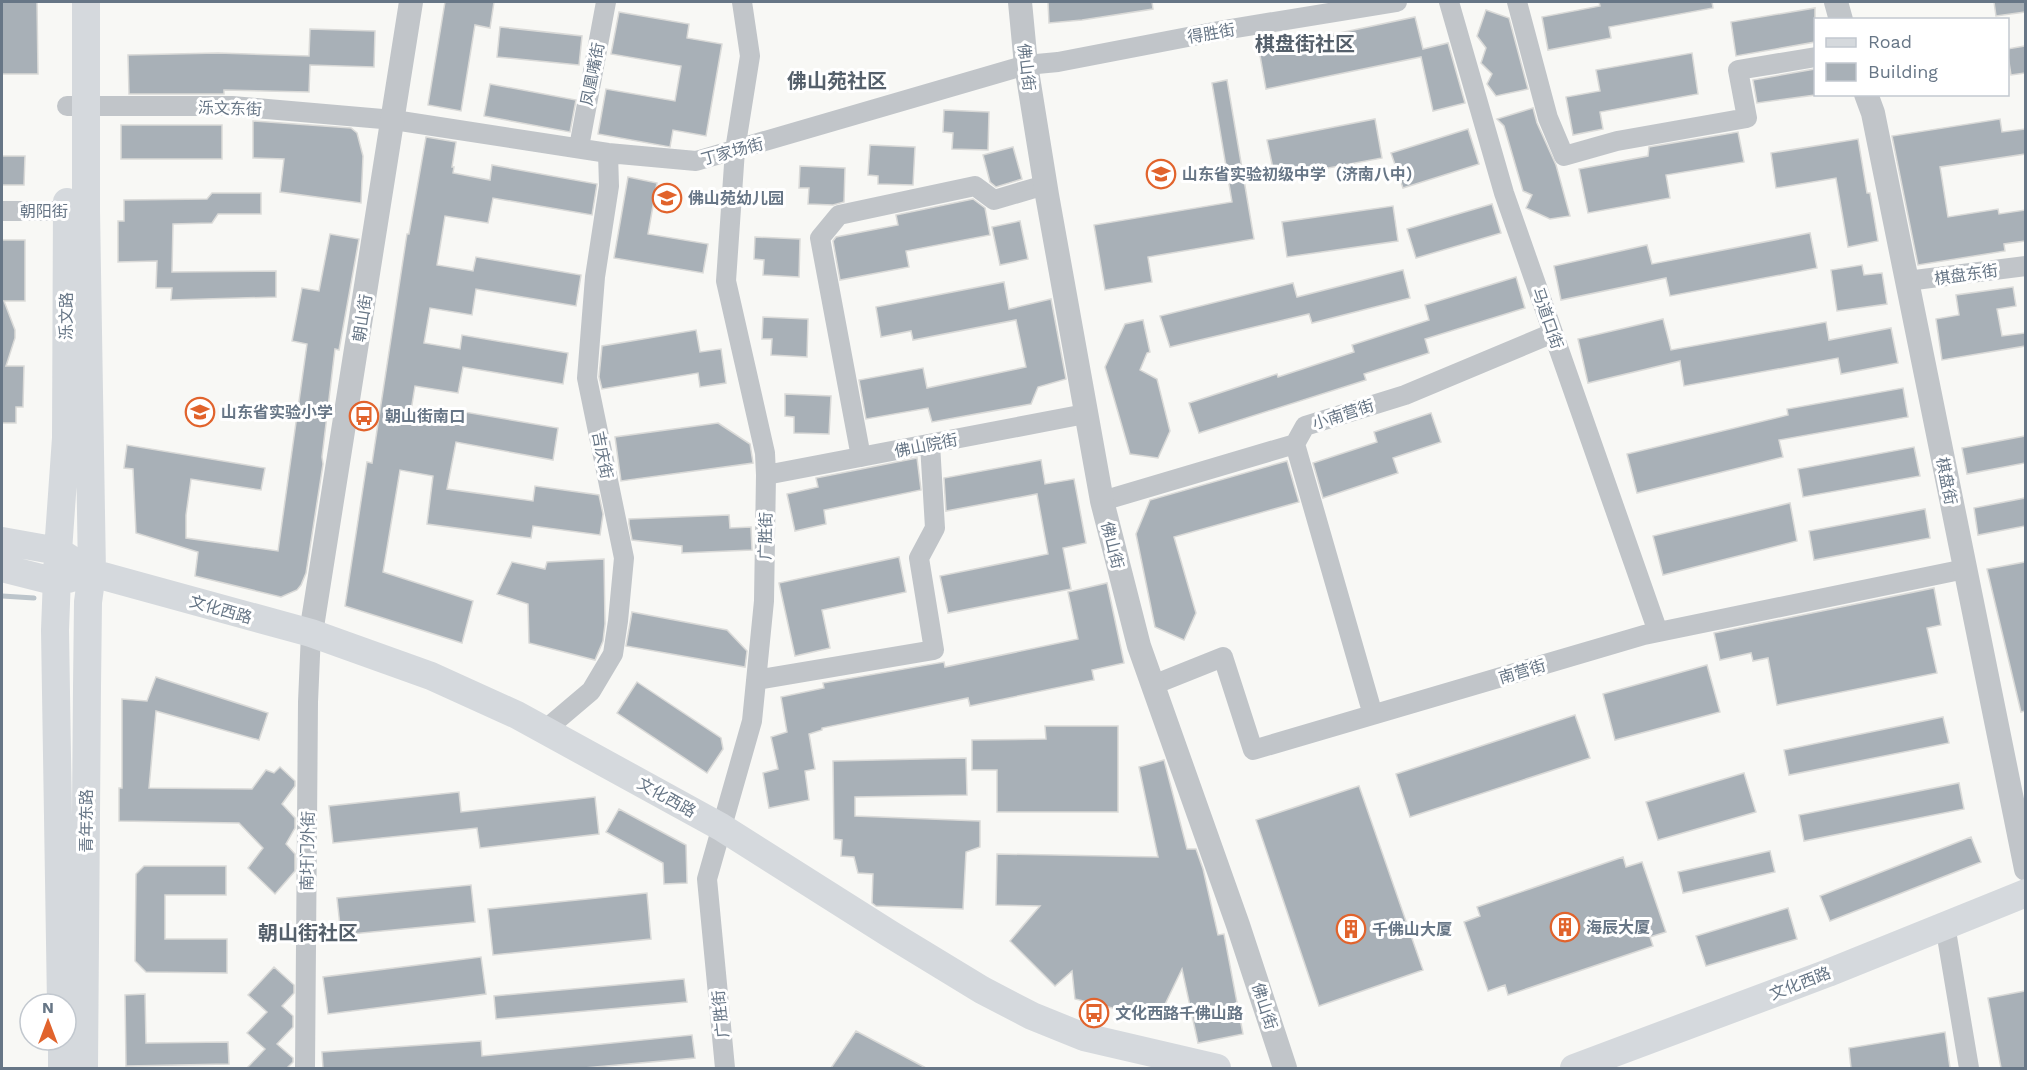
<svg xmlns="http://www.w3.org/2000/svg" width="2027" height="1070" font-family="'Work Sans','Noto Sans SC',sans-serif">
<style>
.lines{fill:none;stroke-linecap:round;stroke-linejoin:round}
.stream{stroke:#bcc5cb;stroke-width:5}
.building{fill:#a8b0b7;stroke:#dadad8;stroke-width:1.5}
.minor{stroke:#c1c5c9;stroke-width:20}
.tertiary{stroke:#c1c5c9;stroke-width:24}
.secondary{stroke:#d5d9dd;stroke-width:28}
.labels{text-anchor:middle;stroke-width:6;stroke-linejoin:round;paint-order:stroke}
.street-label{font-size:16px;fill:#677686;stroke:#fff}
.poi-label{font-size:16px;font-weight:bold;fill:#677686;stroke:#fff;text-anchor:start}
.quarter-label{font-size:20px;font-weight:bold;fill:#55606b;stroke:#fff}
</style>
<rect width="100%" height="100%" fill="#f8f8f5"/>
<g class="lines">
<path class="stream" d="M2 596 34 598"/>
</g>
<path class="building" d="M2 2H37L38 74H2Z
M445 2H494L490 28 475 25 461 111 428 105Z
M1048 2H1152L1153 9 1082 20 1049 23Z
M1599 2H1712L1713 8 1609 27 1611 38 1548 50 1542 17 1600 6Z
M1994 2H2025V12L1996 16Z
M1815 8V42L1736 56 1731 22Z
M1486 10 1509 18 1528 89 1496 96 1487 84 1492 74 1481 63 1486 48 1477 36Z
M619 12 689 24 687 38 722 44 706 136 673 130 670 147 598 134 606 89 675 101 681 66 611 54Z
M1415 17 1423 49 1448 43 1465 103 1433 111 1421 57 1266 89 1259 50Z
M500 27 582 36 579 65 497 57Z
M310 29 375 31 374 67 310 65 309 92 224 90V94H129L128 55 218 53 309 56Z
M2025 46V73L2011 75 2007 49Z
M1692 53 1698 94 1600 112 1603 129 1573 135 1566 97 1600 91 1596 70Z
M1815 69V95L1757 103 1753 80Z
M1227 80 1254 239 1148 257 1152 282 1105 290 1094 225 1232 202 1212 83Z
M490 84 576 100 570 132 484 116Z
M1533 108 1537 123 1556 165 1570 216 1550 219 1526 208 1532 195 1523 191 1504 126 1497 119Z
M944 110 989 112 988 150 952 149 953 133 943 132Z
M1375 119 1382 158 1275 178 1267 140Z
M2000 119 2002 132 2025 129V154L1940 167 1948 217 1998 209 1999 214 2025 210V241L2004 244 2005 251 1918 265 1892 136Z
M253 121 351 128 357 133 363 156 361 203 280 192 284 159 253 158Z
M121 125H222V159H121Z
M1468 129 1479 164 1403 188 1391 153Z
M1738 132 1744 162 1666 175 1670 198 1588 213 1579 169 1648 156 1649 147Z
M426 137 456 142 452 167H454L453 173 490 180 492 165 597 184 592 215 493 198 488 223 445 216 437 265 473 271 476 257 581 275 576 306 476 289 472 315 430 308 424 343 460 349 462 335 568 353 563 384 463 367 458 393 415 386 410 417 451 425 453 410 558 428 553 460 456 442 447 489 533 501 535 486 599 495 603 514 600 535 533 526 531 538 427 524 433 476 400 470 383 572 473 601 462 643 345 606 367 462 372 463 407 234H409Z
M1858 139 1867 193H1870L1878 241 1848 247 1836 178 1776 188 1771 153Z
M870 145 915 147 913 185 878 184V176L868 175Z
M1013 147 1022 179 996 187 990 182 983 155Z
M2 156H25L24 185H2Z
M800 166 845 168 844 202 833 205 808 204 809 188H799Z
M628 177 657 183 648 234 708 244 703 273 614 258Z
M212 193H261V214H218L212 223 173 224 172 272 276 271V297L171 300 172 288H156L157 261 118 262V221H124V200L207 199Z
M973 199 985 208 990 235 906 251 909 267 840 280 833 241 836 237 898 225 896 215Z
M1492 204 1501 233 1416 258 1407 229Z
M1393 206 1398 241 1287 257 1282 222Z
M1020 221 1028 259 1000 265 992 227Z
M1810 233 1817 268 1670 296 1666 278 1561 300 1554 266 1647 245 1652 264Z
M330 234 359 239 339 350 335 349 322 457 323 464 306 573 301 585 297 590 281 597 195 576 198 552 136 533 133 469 124 468 127 445 265 468 261 490 191 479 186 515V538L278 551 307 344 292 341 302 288 319 291Z
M755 237 800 239 799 277 763 275 764 260 754 259Z
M2 240H25V301H4L15 330V338L6 366H24L23 407H16V423H2Z
M1862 265 1864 275 1882 273 1887 304 1837 311 1831 270Z
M1403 270 1410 298 1312 323 1309 314 1170 347 1160 316 1293 283 1297 297Z
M1516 277 1525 308 1425 339 1429 353 1364 374 1366 380 1199 433 1189 403 1277 374 1278 377 1354 352 1352 345 1429 320 1425 305Z
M1004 282 1009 309 1051 299 1066 379 1038 387 1031 404 932 422 928 408 866 419 859 380 923 368 927 388 1026 367 1016 320 913 340 911 331 881 337 876 307Z
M2013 287 2016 306 1997 309 2002 336 2025 333V346L1942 360 1936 319 1959 315 1956 295Z
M763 317 808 319 807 357 771 355 772 339H762Z
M1663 319 1671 350 1826 322 1829 340 1891 328 1898 363 1841 374 1838 358 1684 386 1680 361 1588 383 1578 339Z
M1143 320 1150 352 1147 353 1140 370 1157 379 1170 431 1158 458 1130 454 1105 367 1125 324Z
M696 330 700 352 721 349 726 383 700 387 698 373 602 389 599 377 602 346Z
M1903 388 1908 417 1779 440 1783 457 1637 493 1627 454 1788 415 1787 409Z
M785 394 831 396 829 434 794 433V417L785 416Z
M1431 413 1441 442 1393 458 1398 473 1323 498 1313 463 1377 442 1374 432Z
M718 423 750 444 753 463 621 481 615 437Z
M2025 436V463L1967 474 1962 448Z
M1914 447 1920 476 1803 497 1798 469Z
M917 458 921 490 824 510 826 524 795 531 787 494 818 487 816 478Z
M1041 460 1045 484 1074 479 1086 543 1063 548 1071 589 948 613 940 576 1048 554 1037 494 946 511 944 478Z
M1287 461 1299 502 1174 537 1196 613 1184 640 1155 627 1136 534 1150 500Z
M2025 498V526L1978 535 1974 508Z
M1790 503 1797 541 1663 575 1653 536Z
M1925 509 1930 538 1814 560 1809 531Z
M729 515 730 528 751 527 752 550 682 553V546L632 540 629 524V519Z
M899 557 906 592 822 610 830 648 795 656 779 583Z
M604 559 605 624 603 641 595 660 529 643 528 604 497 594 512 562 545 569 547 562Z
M2025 562V711L2021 712 1987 569Z
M1107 583 1124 663 1092 670 1094 680 970 706 968 698 822 728V730L809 734 815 769 805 771 809 800 769 808 763 773 778 769 771 737 787 732 781 697 824 688 823 683 944 662 945 667 1078 639 1068 592Z
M1934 588 1941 625 1927 628 1937 673 1777 705 1768 658 1753 661 1751 653 1720 660 1714 633Z
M632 612 727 630 747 651 745 667 626 646Z
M1707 665 1720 712 1615 740 1603 694Z
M156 677 268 713 259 740 156 711 149 788 252 789 266 770 274 773 280 767 295 781V786L282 804 295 818V828L286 844 295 854V871L275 894 248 868 263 848 239 823 119 821V788H122V699L147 701Z
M637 682 721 738 723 749 707 773 617 713Z
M1575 715 1590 758 1410 817 1396 774Z
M1943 717 1949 743 1789 775 1784 750Z
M1045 726H1118V812H997V770H972V740L1046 739Z
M966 758 967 795 855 797V816L980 821V847L966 852 963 909 876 906 872 903 873 874 858 873 854 857 841 856 842 840 834 839 833 761Z
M1164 760 1187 849H1196L1203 869 1218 935 1224 934 1243 1034 1198 1043 1182 969 1158 1019 1075 999 1072 971 1055 986 1010 941 1040 906 996 905 997 854 1158 857 1139 767Z
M1744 773 1756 812 1658 840 1646 802Z
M1959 783 1964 809 1804 841 1799 815Z
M1359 786 1423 970 1319 1006 1256 820Z
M459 792 461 812 595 797 599 834 480 848 477 828 333 843 329 806Z
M619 809 686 845 687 883 664 884 663 863 606 832Z
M1971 837 1981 862 1830 921 1820 896Z
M1770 851 1775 872 1683 893 1678 872Z
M1623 857 1626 867 1642 862 1666 932 1650 937 1653 946 1508 995 1505 985 1488 991 1464 922 1480 916 1477 907Z
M144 866H226V895H165V939H227V973L146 972 135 961 136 874Z
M471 885 475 922 341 935 337 898Z
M647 893 651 939 493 955 488 909Z
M1788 908 1797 939 1706 966 1696 936Z
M481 957 486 994 328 1014 323 977Z
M274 967 294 985V993L282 1006 293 1016V1027L277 1044 293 1058V1062L287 1068H247L265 1049 247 1033 267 1012 248 995Z
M684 979 687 1002 496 1019 494 996Z
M2025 991V1068H2001L1988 998Z
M145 994 146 1043 228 1042 229 1064 126 1066 125 995Z
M856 1031 926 1068H831Z
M1945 1032 1950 1068H1851L1849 1048Z
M692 1035 695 1058 584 1068H323L322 1052 481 1041 482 1056Z"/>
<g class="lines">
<path class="minor" d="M1449 2 1504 193 1658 632
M1517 2 1548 118 1564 156 1617 141 1747 118 1738 70 1816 57
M67 106H232L394 120 608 153 696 161 1026 65 1058 62 1224 30 1397 2
M579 147 606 2
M2 211H77
M1907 281 2026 266
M1295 444 1373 715
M861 457 820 238 839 215 975 186 994 200 1045 185
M766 475 1085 414
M1102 501 1295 444 1305 426 1405 395 1553 333
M756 680 934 650 919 558 935 528 930 444
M1153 685 1223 657 1253 750 1644 635 1965 569
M545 730 591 691 613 654 618 621 624 558 587 378 595 277 609 186 608 153
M1945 925 1969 1068
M305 1068 308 702 311 633
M725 1068 707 879 752 721 764 601 766 475 765 453 726 281 735 150 750 56 742 2"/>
<path class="tertiary" d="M1020 2 1026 65 1047 195 1102 501 1139 646 1238 925 1285 1068
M1836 2 1841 20
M1866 94 1873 113 2026 869
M311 633 411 2"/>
<path class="secondary" d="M2 541 58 551 92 573 311 633 431 676 517 715 721 827 890 934 982 990 1032 1016 1084 1037 1217 1068
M2 568 57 582 75 577
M61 1004 55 630 58 551 66 438 67 202
M62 1040V1068
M84 1068 87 687 88 602 92 573 86 211V2
M1574 1068 1828 973 2026 893"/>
</g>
<defs>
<g id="school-ring" transform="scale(1.5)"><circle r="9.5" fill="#fff" stroke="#e1632c" stroke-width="1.5"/><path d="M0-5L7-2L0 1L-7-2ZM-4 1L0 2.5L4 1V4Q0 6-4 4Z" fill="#e1632c"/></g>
<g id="bus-ring" transform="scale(1.5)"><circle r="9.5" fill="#fff" stroke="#e1632c" stroke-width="1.5"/><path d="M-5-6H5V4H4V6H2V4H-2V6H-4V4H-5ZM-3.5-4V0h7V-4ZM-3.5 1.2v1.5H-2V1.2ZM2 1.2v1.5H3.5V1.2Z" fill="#e1632c"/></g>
<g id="building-ring" transform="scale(1.5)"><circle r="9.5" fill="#fff" stroke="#e1632c" stroke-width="1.5"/><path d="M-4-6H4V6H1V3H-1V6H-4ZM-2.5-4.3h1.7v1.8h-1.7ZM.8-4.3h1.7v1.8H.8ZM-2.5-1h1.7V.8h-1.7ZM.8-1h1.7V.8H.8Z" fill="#e1632c"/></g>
</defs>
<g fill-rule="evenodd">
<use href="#school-ring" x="1161" y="174"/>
<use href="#school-ring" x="667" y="198"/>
<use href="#school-ring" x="200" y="412"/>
<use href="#bus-ring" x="364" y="416"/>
<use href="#building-ring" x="1565" y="927"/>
<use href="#building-ring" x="1351" y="929"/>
<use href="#bus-ring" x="1094" y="1013"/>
</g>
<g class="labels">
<g class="street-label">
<text transform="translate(1211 33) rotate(-10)" y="6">得胜街</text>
<text transform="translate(1027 67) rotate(83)" y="6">佛山街</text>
<text transform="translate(592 74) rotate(-79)" y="6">凤凰嘴街</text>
<text transform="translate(230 108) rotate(2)" y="6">泺文东街</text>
<text transform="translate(732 151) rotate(-15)" y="6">丁家场街</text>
<text x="44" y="217">朝阳街</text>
<text transform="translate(1966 274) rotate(-8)" y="6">棋盘东街</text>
<text transform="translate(66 316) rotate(-90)" y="6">泺文路</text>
<text transform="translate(362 318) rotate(-81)" y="6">朝山街</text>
<text transform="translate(1548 318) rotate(71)" y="6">马道口街</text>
<text transform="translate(1343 414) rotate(-18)" y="6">小南营街</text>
<text transform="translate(926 445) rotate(-11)" y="6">佛山院街</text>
<text transform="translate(603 455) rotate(79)" y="6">吉庆街</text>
<text transform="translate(1947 481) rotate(79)" y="6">棋盘街</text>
<text transform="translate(765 536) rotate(-89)" y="6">广胜街</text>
<text transform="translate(1113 545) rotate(76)" y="6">佛山街</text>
<text transform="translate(221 609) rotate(16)" y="6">文化西路</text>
<text transform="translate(1522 671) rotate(-17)" y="6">南营街</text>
<text transform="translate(667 797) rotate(29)" y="6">文化西路</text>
<text transform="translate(86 821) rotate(-90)" y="6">青年东路</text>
<text transform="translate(307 851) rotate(-89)" y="6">南圩门外街</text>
<text transform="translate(1800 983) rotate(-21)" y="6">文化西路</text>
<text transform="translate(1265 1006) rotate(72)" y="6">佛山街</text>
<text transform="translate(720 1014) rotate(-96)" y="6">广胜街</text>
</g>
<g class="poi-label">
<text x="1182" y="180">山东省实验初级中学（济南八中）</text>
<text x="688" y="204">佛山苑幼儿园</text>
<text x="221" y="418">山东省实验小学</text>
<text x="385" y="422">朝山街南口</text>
<text x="1586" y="933">海辰大厦</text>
<text x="1372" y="935">千佛山大厦</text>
<text x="1115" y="1019">文化西路千佛山路</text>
</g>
<g class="quarter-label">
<text x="1305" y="51">棋盘街社区</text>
<text x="837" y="88">佛山苑社区</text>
<text x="308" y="940">朝山街社区</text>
</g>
</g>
<rect width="2027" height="1070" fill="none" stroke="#677686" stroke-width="6"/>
<rect x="1814" y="18" width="195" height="78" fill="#ffffff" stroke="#c2c8cf" stroke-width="1.5"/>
<rect x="1826" y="38" width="30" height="9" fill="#d5d9dd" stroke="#c2c8cf" stroke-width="1.5"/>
<text x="1868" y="48" font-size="18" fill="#677686">Road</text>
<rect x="1826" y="63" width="30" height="18" fill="#a8b0b7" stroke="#c2c8cf" stroke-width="1.5"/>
<text x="1868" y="78" font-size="18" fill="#677686">Building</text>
<g transform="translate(48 1022)"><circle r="28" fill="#ffffff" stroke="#c2c8cf" stroke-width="1.5"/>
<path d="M0-4.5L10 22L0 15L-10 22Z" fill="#e1632c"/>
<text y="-9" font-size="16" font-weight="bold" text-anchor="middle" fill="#677686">N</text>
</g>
</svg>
